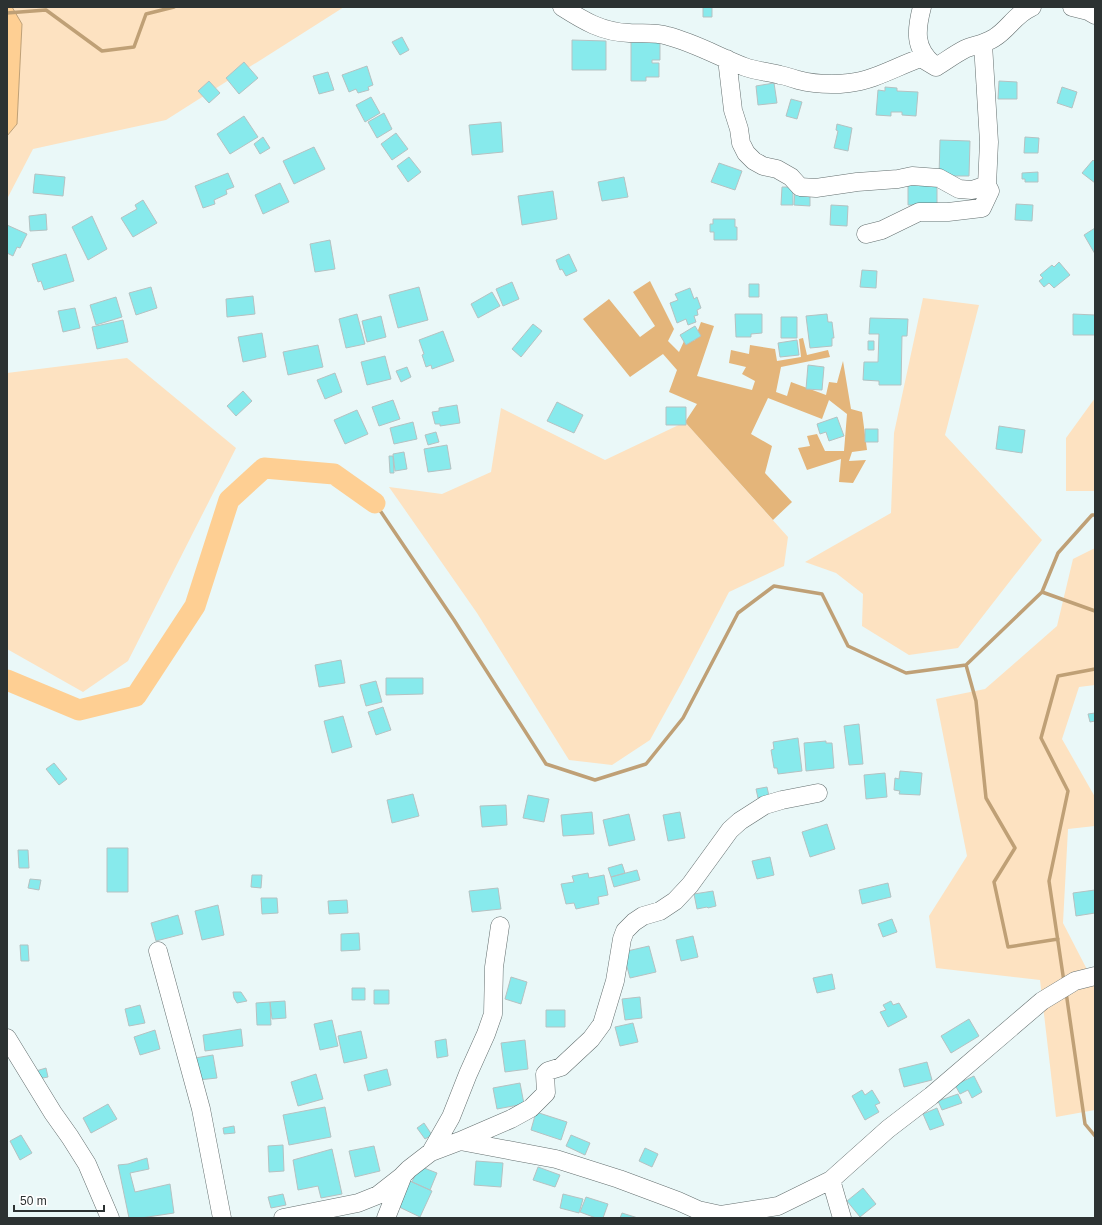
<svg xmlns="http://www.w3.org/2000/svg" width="1102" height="1225" font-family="Helvetica,sans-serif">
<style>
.green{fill:#fde2c1}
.forest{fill:#e4b57a}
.water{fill:#fecf93;stroke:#bfa076}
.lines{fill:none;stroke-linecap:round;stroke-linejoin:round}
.stream{stroke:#bfa076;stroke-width:3.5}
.river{stroke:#fecf93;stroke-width:21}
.building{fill:#87eaec;stroke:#b5c2c2}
.minor-casing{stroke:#646f6f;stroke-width:19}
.minor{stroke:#fff;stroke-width:18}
</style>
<rect width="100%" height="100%" fill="#eaf8f8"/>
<path class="green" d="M12 7H344L166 120 33 149 7 199V136L17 124 22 24Z
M923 298 979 305 945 435 1042 540 958 648 909 655 862 626 863 594 836 573 805 562 891 513 894 433Z
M127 358 236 448 128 661 83 692 7 649V373Z
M1095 398V491H1066V438Z
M501 408 605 460 685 422 788 537 784 566 729 592 682 682 650 740 612 765 569 760 477 613 389 487 442 494 491 472Z
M1095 548V685L1079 687 1062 739 1095 797V826L1068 829 1063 923 1095 985V1110L1056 1117 1040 980 936 968 929 916 967 856 936 699 985 689 1057 626 1073 559Z"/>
<path class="forest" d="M650 281 674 329 668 341 679 352 685 339 694 341 701 322 714 326 697 376 752 390 755 381 742 374 746 367 729 363 731 350 749 354 750 345 775 349 777 361 801 357 799 339 803 338 807 355 828 350 830 357 781 367 776 392 787 396 791 382 826 395 829 382 837 383 843 361 851 409 862 412 867 450 852 452 849 461 866 460 853 483 839 482 841 459 807 470 798 448 810 446 807 436 817 434 825 451H844L847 414 829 400 822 419 768 398 751 434 772 446 765 473 792 502 773 520 685 422 697 404 669 392 677 370 663 354 630 377 583 319 609 299 640 337 655 326 633 292Z"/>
<path class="water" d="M7 7H12L22 24 17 124 7 136Z"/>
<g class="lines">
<path class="stream" d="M7 13 46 10 102 51 134 47 146 14 174 7
M375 503 454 620 546 764 595 780 646 764 683 718 738 613 774 586 822 594 848 646 906 673 966 665 1042 592 1058 553 1092 515H1095
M1042 592 1095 611
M966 665 976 701 986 798 1015 848 994 882 1008 947 1058 939
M1064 982 1049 881 1068 791 1041 738 1058 676 1095 669
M1066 992 1085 1124 1095 1136"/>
<path class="river" d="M7 680 79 710 136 696 195 606 229 500 264 468 334 474 375 503"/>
</g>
<path class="building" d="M703 7H712V17H703Z
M631 34H660V60H652V63H659V77H646V81H631Z
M402 37 409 50 400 55 392 42Z
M572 40 606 41V70H572Z
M244 62 258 78 239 94 226 78Z
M367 66 373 85 368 87 369 90 358 93 356 89 349 92 342 75Z
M328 72 334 90 319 94 313 76Z
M209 81 220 93 209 103 198 91Z
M999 81 1017 82V99H998Z
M774 83 777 103 758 105 756 86Z
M885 87 897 88V91L918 92 916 116 902 115V112H891V116L876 115 878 90 885 91Z
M1062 87 1077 92 1072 108 1057 103Z
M371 97 380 113 365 122 356 105Z
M791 99 802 102 797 119 786 116Z
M384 113 392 129 377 138 368 122Z
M244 116 258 137 230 154 217 134Z
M501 122 503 152 472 155 469 125Z
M837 124 852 128 848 151 834 148 838 131 836 130Z
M396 133 408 149 392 160 381 144Z
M263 137 270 148 260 154 254 144Z
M1025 137 1039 138 1038 153H1024Z
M940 140 970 141 969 176H939Z
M314 147 325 169 294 184 283 161Z
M409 157 421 172 408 182 397 166Z
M1093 160 1095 162V183L1082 173Z
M719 163 742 171 735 190 711 182Z
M1038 172V182H1025V179H1022V173Z
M228 173 234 187 226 190 227 194 214 200 215 204 203 208 195 186Z
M35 174 65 177 63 196 33 193Z
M624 177 628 197 602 201 598 182Z
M908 180H937V205H908Z
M280 183 289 202 263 214 255 195Z
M782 187H793V205H781Z
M795 190H810V206L794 205Z
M553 191 557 219 522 225 518 196Z
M143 200 157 223 133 237 121 218 137 209 135 205Z
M1016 204 1033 205 1032 221 1015 220Z
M831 205 848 206 847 226 830 225Z
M46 214 47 230 30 231 29 216Z
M92 216 107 249 88 260 72 227Z
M713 219H735V227H737V240H714V232H710V224H713Z
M7 225 27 234 20 248 17 247 13 256 7 253Z
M1095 228V254L1084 235Z
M330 240 335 269 315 272 310 244Z
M66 254 74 281 44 290 41 281 38 282 32 264Z
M569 254 577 271 566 276 562 269 560 270 556 260Z
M1059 262 1070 275 1054 288 1049 283 1044 287 1039 281 1043 278 1040 275 1052 265 1054 267Z
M862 270 877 271 876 288 860 287Z
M512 282 519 299 503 306 496 289Z
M749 284H759V297H749Z
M151 287 157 308 136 315 129 293Z
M419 287 428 320 398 328 389 295Z
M690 288 694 299 697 297 701 308 697 310 698 315 694 316 696 322 688 325 686 319 677 323 670 303 678 300 675 294Z
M492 292 500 306 478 318 471 304Z
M253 296 255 314 227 317 226 299Z
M116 297 122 317 96 325 90 305Z
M75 308 80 328 63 332 58 311Z
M357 314 365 344 346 348 339 319Z
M735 314H762V333L751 334V337H736Z
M827 314 828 322H832L834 338H832V346L810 348 806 316Z
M1073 314 1095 315V335H1073Z
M381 316 386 337 367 342 362 321Z
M781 317H797V338H781Z
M870 318 908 319 907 336H902L901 385H879V381L863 380 864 362H878L879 334H869Z
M123 320 128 342 97 349 92 327Z
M533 324 542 331 521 357 512 349Z
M695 326 701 336 686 345 680 335Z
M443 331 454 361 432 369 431 365 426 367 422 355 424 354 419 340Z
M262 333 266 357 243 362 238 337Z
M797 340 799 355 780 357 778 343Z
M868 341H874V350H868Z
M318 345 323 367 288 375 283 352Z
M385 356 391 379 367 385 361 362Z
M808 365 824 367 822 390 806 389Z
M407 367 411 377 401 382 396 371Z
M335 373 342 392 325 399 317 380Z
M243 391 252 401 236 416 227 406Z
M393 400 400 419 379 426 372 407Z
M557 402 583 415 574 433 547 421Z
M457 405 460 423 440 426V424H435L432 412 439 411V408Z
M666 407H686V425H666Z
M357 410 368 434 345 444 334 420Z
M837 417 844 436 829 441 826 432 820 434 817 424Z
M413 422 417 439 394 444 390 428Z
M999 426 1025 430 1022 453 996 449Z
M865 429H878V442H865Z
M436 432 439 442 428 445 425 435Z
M447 445 451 469 428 472 424 449Z
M404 452 407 469 395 471 393 454Z
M389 456H393L394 473H390Z
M341 660 345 683 319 687 315 665Z
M386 678H423V694L386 695Z
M376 681 382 702 366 706 360 685Z
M383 707 391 730 376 735 368 712Z
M1095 713V721L1090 722 1088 714Z
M343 716 352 747 332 753 324 721Z
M859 724 863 764 849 765 844 726Z
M798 738 802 771 778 774 777 768H774L771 750 774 749 773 742Z
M826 741V743H832L834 768 806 771 804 743Z
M54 763 67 779 59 785 46 769Z
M900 771 922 773 920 795 899 794 900 791 894 790 895 778 899 779Z
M885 773 887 797 866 799 864 775Z
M767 787 769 796 758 798 756 789Z
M413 794 419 816 392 823 387 800Z
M528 795 549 799 544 822 523 818Z
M506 805 507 825 482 827 480 806Z
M592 812 594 834 563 836 561 815Z
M680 812 685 838 668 841 663 815Z
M629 814 635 840 609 846 603 820Z
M827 824 835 849 810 857 802 832Z
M107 848H128V892H107Z
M18 850H28L29 868H19Z
M770 857 774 875 757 879 752 861Z
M622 864 625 873 611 877 608 868Z
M637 870 640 880 614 887 611 877Z
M588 873 589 878 604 875 608 895 598 897 599 904 576 909 574 903 566 904 561 884 574 882 572 876Z
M252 875H262L261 888 251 887Z
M30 879 41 880 39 890 28 888Z
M888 883 891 897 862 904 859 890Z
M498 888 501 909 472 912 469 891Z
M1095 890V913L1076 916 1073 893Z
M713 891 716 906 708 908 707 907 697 909 694 894Z
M261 898H277L278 913 262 914Z
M347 900 348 913 329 914 328 901Z
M218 905 224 935 202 940 195 911Z
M178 915 183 934 156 941 151 923Z
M892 919 897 932 883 937 878 924Z
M359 933 360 950 341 951V934Z
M693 936 698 957 681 961 676 940Z
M20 945H28L29 961H21Z
M649 946 656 972 630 978 623 952Z
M832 974 835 989 817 993 813 978Z
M511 977 527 982 521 1004 505 999Z
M352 988H365V1000H352Z
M374 990H389V1004H374Z
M233 992H241L247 1001 237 1003 234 998Z
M640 997 642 1018 625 1020 622 999Z
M285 1001 286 1018 272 1019 270 1002Z
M891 1001 893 1005 899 1003 907 1017 888 1027 880 1012 886 1010 883 1005Z
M270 1002 271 1025H257L256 1003Z
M140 1005 145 1023 129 1026 125 1009Z
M546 1010H565V1027H546Z
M969 1019 979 1036 951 1053 941 1036Z
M332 1020 338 1046 320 1050 314 1024Z
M633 1023 638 1042 620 1046 615 1027Z
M241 1029 243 1046 205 1051 203 1035Z
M155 1030 160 1049 140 1055 134 1037Z
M361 1031 367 1058 344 1063 338 1036Z
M446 1039 448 1056 437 1058 435 1041Z
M525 1040 528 1069 505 1072 501 1043Z
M213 1055 217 1078 198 1080 195 1058Z
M927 1062 932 1080 904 1087 899 1069Z
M46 1068 48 1077 38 1079 36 1071Z
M387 1069 391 1085 368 1091 364 1075Z
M316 1074 323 1099 298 1106 291 1082Z
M974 1076 982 1092 972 1098 968 1090 960 1094 955 1085Z
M520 1083 524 1104 497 1109 493 1088Z
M862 1090 865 1095 872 1090 880 1103 875 1105 879 1112 865 1120 852 1096Z
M958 1094 962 1103 942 1110 938 1101Z
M108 1104 117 1119 91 1133 83 1118Z
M325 1107 331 1137 289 1145 283 1115Z
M937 1108 944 1125 930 1130 923 1114Z
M536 1112 567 1122 561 1140 531 1130Z
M424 1123 432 1135 425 1139 417 1128Z
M234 1126 235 1133 224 1134 223 1128Z
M21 1135 32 1153 20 1160 10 1141Z
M571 1135 590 1143 585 1155 566 1146Z
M283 1145 284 1171 269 1172 268 1146Z
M374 1146 380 1171 355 1177 349 1151Z
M645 1148 658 1154 652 1167 639 1161Z
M332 1149 342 1194 321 1198 318 1186 298 1190 293 1160Z
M147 1158 149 1169 130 1173 135 1192 170 1184 174 1213 141 1218H129L118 1165 128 1164Z
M476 1161 503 1163 501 1187 474 1185Z
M419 1166 437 1173 430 1190 412 1182Z
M538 1167 560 1175 555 1187 533 1180Z
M408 1180 432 1191 420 1217 395 1205Z
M863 1188 876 1204 860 1217 847 1201Z
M283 1194 286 1205 271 1208 268 1197Z
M563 1194 583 1199 579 1213 560 1208Z
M586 1197 608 1204 603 1218H596L580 1212Z
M622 1213 638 1218H620Z"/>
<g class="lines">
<g class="minor-casing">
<path id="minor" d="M562 7C584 21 602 32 629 33 643 34 655 32 668 36 695 43 719 57 745 67 756 71 769 72 780 75 786 76 792 78 798 80 814 84 833 85 849 83 875 80 897 66 921 58L936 67C946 61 955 54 965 49 975 45 985 44 994 38 1008 30 1016 13 1032 7
M922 7C916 30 914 48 933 64
M1072 7 1088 11 1095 15
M983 44 989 142 987 185
M727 59 733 110 739 129 741 143 746 153 754 161 763 166 777 169 791 177 800 187 816 188 857 182 898 179 912 176 939 178 959 189 972 190 987 185 990 191 982 208 948 212H919L882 230 866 234
M158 951 201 1109 222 1218
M7 1038 53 1113 70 1137 87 1164 110 1218
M460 1141 511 1119 531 1108 546 1093 545 1074 548 1071 561 1067 591 1039 602 1024 615 981 622 939 625 931 634 922 643 916 660 911 675 901 690 885 730 830 740 821 765 805 782 800 818 793
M431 1152 451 1117 468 1074 486 1034 493 1014 494 967 500 926
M831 1180 842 1218
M283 1218 358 1203 378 1195 401 1177
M386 1218 403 1175 409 1169 431 1152 460 1141 556 1159 619 1179 678 1201 698 1210 721 1215 778 1206 831 1180 888 1129 931 1096 1042 1001 1075 981 1095 976"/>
</g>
<use href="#minor" class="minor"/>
</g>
<rect width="1102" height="1225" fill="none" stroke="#2c3232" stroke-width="16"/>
<path d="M14 1205v6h90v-6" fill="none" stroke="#2c3232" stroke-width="2"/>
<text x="20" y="1205" font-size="12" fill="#2c3232" stroke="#ffffff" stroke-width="3" paint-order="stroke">50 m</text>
</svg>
